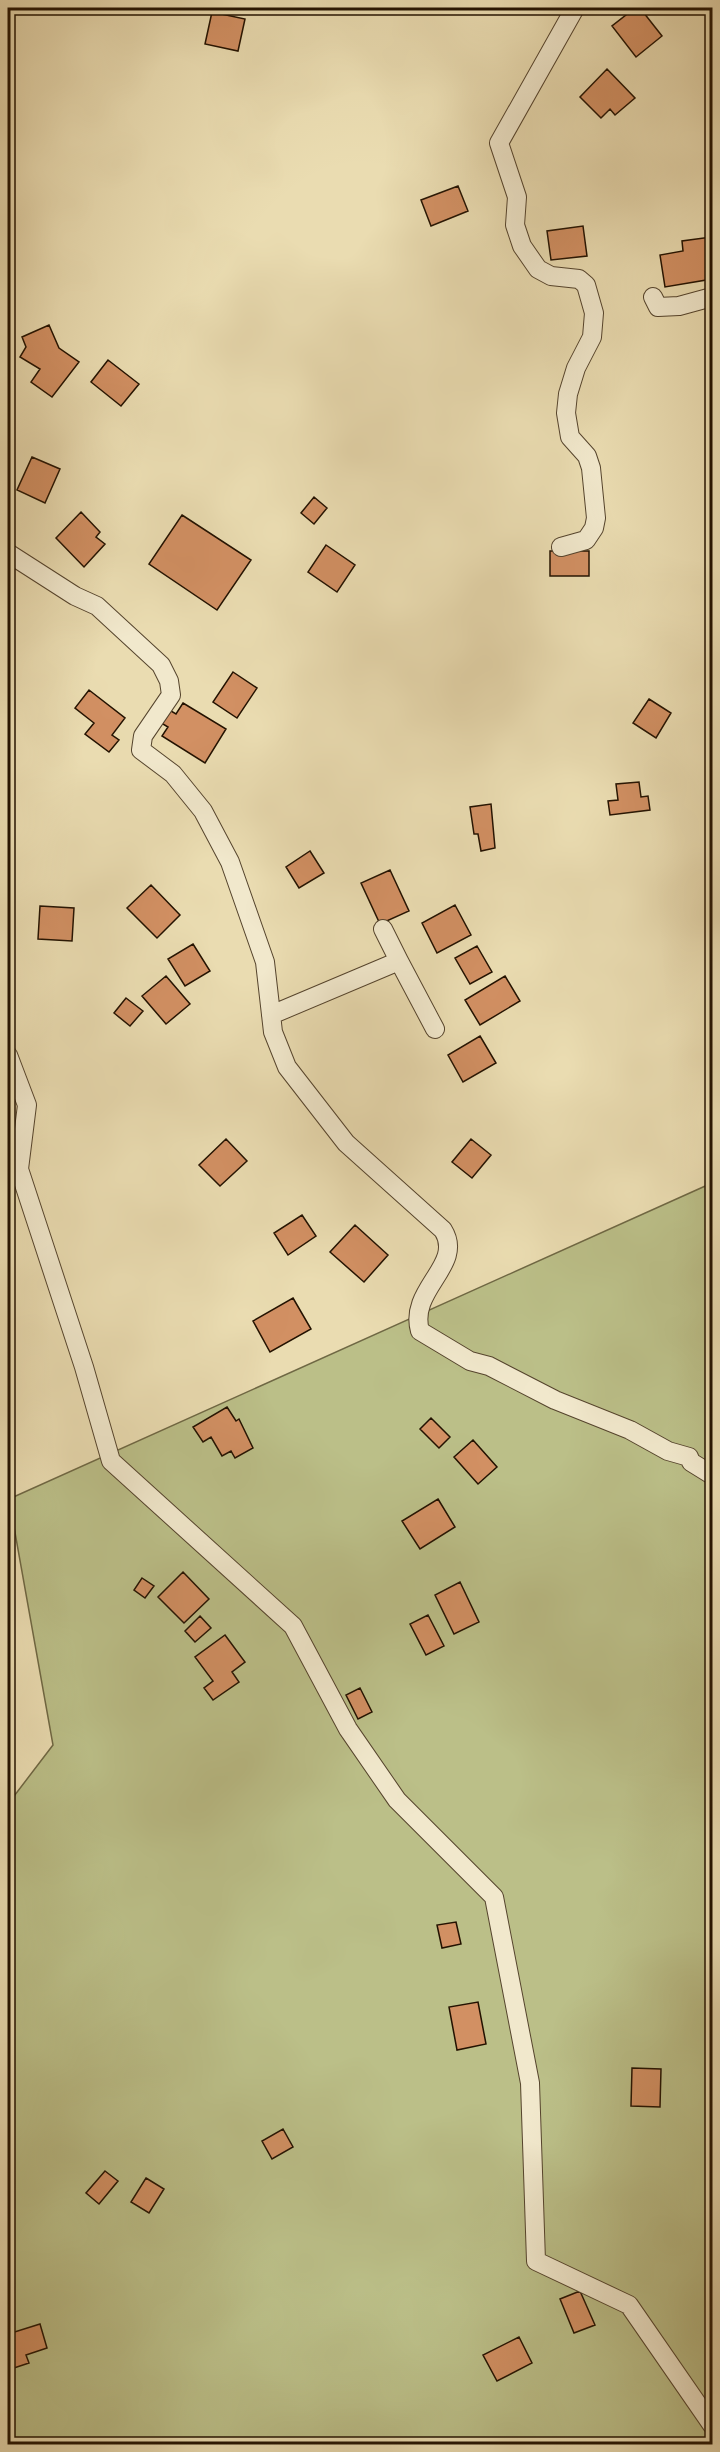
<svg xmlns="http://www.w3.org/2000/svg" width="720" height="2452" font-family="'Libre Caslon Text',serif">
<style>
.green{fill:#bbbf88;stroke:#6f6844;stroke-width:1.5}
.building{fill:#d29063;stroke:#231201;stroke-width:1.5}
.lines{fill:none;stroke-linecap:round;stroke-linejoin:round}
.street-casing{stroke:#55442d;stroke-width:20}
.street{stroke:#f1e8cc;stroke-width:18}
</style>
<rect width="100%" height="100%" fill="#eadcb1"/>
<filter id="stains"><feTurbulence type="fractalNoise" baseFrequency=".00333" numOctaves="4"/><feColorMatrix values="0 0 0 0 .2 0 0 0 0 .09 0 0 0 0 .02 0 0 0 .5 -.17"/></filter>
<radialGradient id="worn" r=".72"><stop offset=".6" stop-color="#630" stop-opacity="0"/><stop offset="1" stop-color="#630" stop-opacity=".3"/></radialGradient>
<path class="green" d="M712 1183V2444H8V1804L53 1745 9 1499Z"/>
<path class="building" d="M635 8H640L662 36 636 57 612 26Z
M212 12 245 19 238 51 205 44Z
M607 69 635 98 615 115 610 109 601 118 580 97Z
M458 186 468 211 431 226 421 200Z
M583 226 587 256 551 260 547 231Z
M711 237 712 279 665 287 660 255 683 251 682 241Z
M49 325 59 348 79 362 52 397 31 382 40 369 20 357 26 347 22 337Z
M108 360 139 384 121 406 91 382Z
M32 457 60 469 45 503 17 490Z
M314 497 327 508 314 524 301 513Z
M81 512 100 532 96 537 105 544 84 567 56 538Z
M182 515 251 560 217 610 149 564Z
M326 545 355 565 337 592 308 572Z
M550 551H589V576H550Z
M233 672 257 688 237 718 213 702Z
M89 690 125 718 112 735 119 740 109 752 85 734 94 723 75 708Z
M649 699 671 713 656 738 633 723Z
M183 703 226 729 205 763 162 736 168 727 158 721 166 708 176 714Z
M639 782 641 797 648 796 650 810 610 815 608 801 618 800 616 784Z
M491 804 495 848 481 851 478 834H474L470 807Z
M310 851 324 873 299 888 286 867Z
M390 870 409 911 380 924 361 883Z
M151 885 180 915 157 938 127 908Z
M455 905 471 935 437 953 422 923Z
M40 906 74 908 72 941 38 939Z
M193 944 210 971 185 986 168 959Z
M477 946 492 972 470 984 455 958Z
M166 976 190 1004 166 1024 142 996Z
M505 976 520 1001 480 1025 465 1000Z
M126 998 143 1011 130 1026 114 1013Z
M480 1036 496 1063 463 1082 448 1055Z
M226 1139 247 1161 220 1186 199 1165Z
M471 1139 491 1155 472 1178 452 1162Z
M302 1215 316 1236 288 1255 274 1233Z
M355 1225 388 1255 364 1282 330 1252Z
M293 1298 311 1329 270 1352 253 1321Z
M227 1407 236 1421 239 1419 253 1448 235 1458 231 1451 222 1456 211 1437 203 1442 193 1427Z
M431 1418 450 1437 439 1448 420 1429Z
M473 1440 497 1467 478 1484 454 1457Z
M438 1499 455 1527 420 1549 402 1521Z
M183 1572 209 1599 184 1623 158 1597Z
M142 1578 154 1586 145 1598 134 1590Z
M460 1582 479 1622 454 1634 435 1595Z
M428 1615 444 1646 426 1655 410 1624Z
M200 1616 211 1628 195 1642 185 1631Z
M225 1635 245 1662 232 1672 239 1682 213 1700 204 1688 213 1681 195 1657Z
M360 1688 372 1712 358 1719 346 1695Z
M456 1922 461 1944 442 1948 437 1925Z
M478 2002 486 2044 457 2050 449 2007Z
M632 2068 661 2069 660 2107 631 2106Z
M283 2129 293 2147 272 2159 262 2141Z
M105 2171 118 2181 99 2204 86 2193Z
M146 2178 164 2189 149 2213 131 2202Z
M580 2291 595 2325 574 2333 560 2299Z
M40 2324 47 2348 26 2355 29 2363 8 2370V2334Z
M519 2337 532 2363 497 2381 483 2355Z"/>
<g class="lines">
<g class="street-casing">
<path id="street" d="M653 297 658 307 679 306 712 297
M561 547 586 540 594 528 596 518 591 468 587 456 570 437 566 413 568 394 576 368 592 337 594 313 586 285 579 279 551 276 538 269 522 246 515 225 517 197 499 143 575 8
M8 553 75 596 97 606 161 665 169 681 171 695 143 736 141 750 173 774 203 811 230 862 265 962 273 1032 287 1067 346 1143 443 1230C465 1265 408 1289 420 1331L470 1361 489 1366 555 1400 630 1430 668 1451 689 1457 691 1462 712 1475
M383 929 399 961
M271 1015 399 961 435 1029
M8 1055 27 1105 19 1169 8 1174
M19 1169 84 1367 111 1461 293 1626 348 1729 397 1800 494 1897 530 2083 536 2261 629 2305 712 2425"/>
</g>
<use href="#street" class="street"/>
</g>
<rect width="720" height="2452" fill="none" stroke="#eadcb1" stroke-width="30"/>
<rect x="9" y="9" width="702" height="2434" fill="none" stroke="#231201" stroke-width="3"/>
<rect x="15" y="15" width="690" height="2422" fill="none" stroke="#231201" stroke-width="1.5"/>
<rect width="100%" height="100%" filter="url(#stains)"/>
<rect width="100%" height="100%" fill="url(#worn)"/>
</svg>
